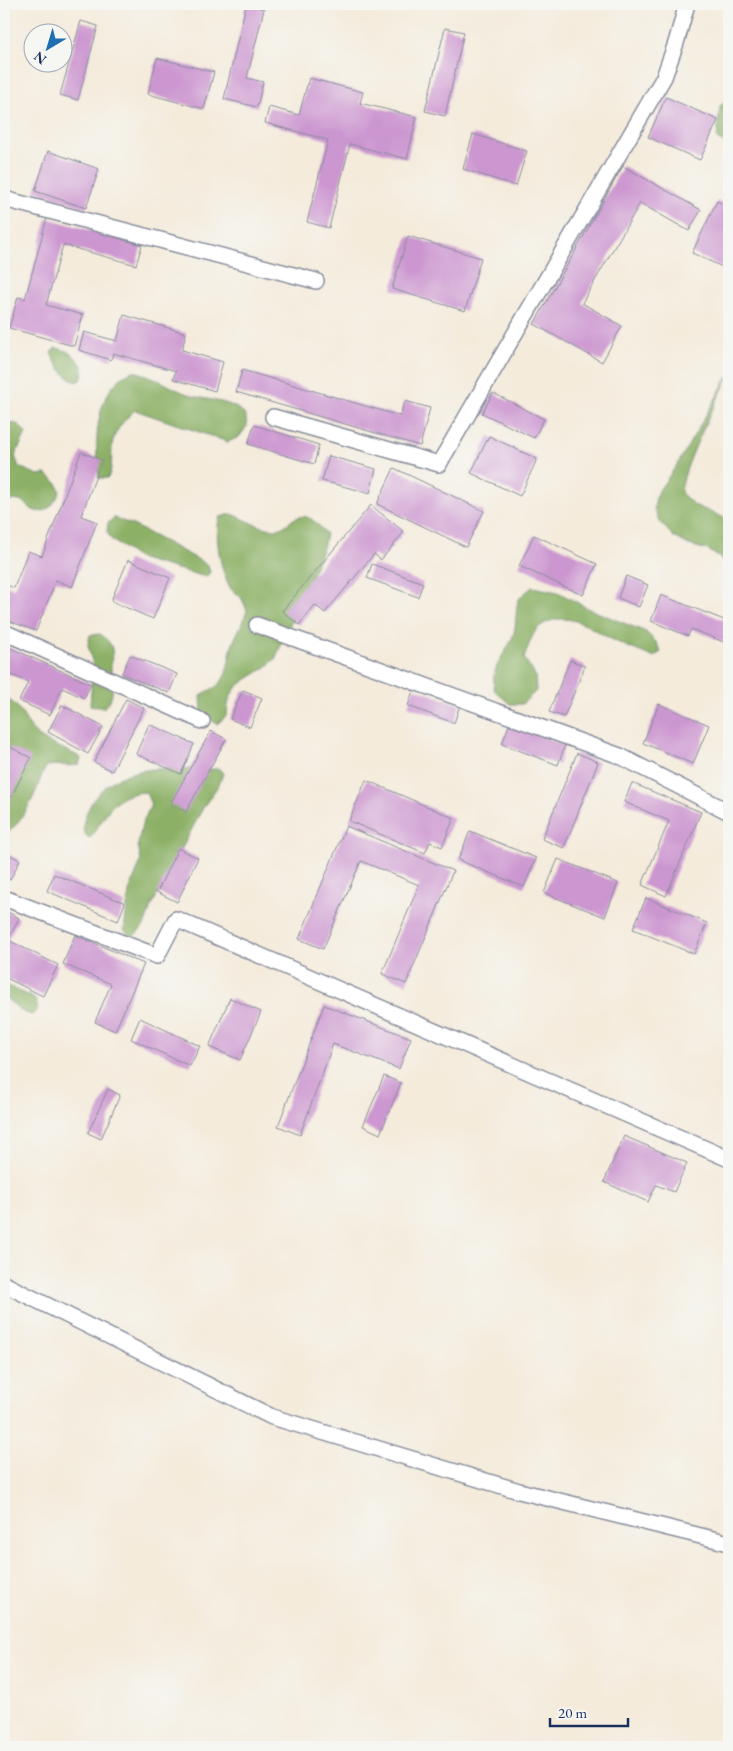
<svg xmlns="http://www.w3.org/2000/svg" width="733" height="1751" font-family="'EB Garamond',serif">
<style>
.forest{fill:#8cb166;stroke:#547062}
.building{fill:#cc96d0}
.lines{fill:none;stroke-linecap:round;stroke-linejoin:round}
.lane-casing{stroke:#888d9c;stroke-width:18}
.lane{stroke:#fff;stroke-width:15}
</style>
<rect width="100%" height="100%" fill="#f6f6f2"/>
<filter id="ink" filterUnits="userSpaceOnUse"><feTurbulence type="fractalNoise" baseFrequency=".02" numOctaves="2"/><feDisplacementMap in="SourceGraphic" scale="10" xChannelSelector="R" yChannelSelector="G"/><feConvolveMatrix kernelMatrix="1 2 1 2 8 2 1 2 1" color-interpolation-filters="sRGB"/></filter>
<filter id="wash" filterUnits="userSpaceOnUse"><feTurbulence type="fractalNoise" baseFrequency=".0096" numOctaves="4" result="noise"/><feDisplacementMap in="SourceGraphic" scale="20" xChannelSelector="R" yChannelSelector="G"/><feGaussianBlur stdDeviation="1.12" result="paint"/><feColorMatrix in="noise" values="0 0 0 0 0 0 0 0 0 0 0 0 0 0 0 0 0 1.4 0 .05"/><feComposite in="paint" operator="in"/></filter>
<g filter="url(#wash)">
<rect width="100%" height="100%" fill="#f4ebdb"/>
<path class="forest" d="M729 99V144L728 145 717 139 720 106Z
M55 348C69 350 75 355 83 367L82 379 76 382C65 377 55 364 51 353Z
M133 371C154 375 170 388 190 395 207 401 236 400 246 417L247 426 239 437 228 442 135 410C124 420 113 432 112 447 111 459 113 467 108 478H99C94 442 94 387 133 371Z
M728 377C716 403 682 468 681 493L694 505 729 520V564L708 550 689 545 674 537 659 521 654 508 657 493 677 465Z
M9 422 19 425 26 433 15 456 19 467 38 475 46 474 57 483 60 492C55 502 47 516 33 510 28 507 26 502 19 501 13 499 9 502 4 503V425Z
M232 514C245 519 263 530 277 529 284 528 288 522 294 519 308 511 318 524 326 534L323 548 275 659C253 682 228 678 227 715L217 724 202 713 201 696C206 691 212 690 217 686 229 676 228 660 232 646 236 634 243 623 247 611 245 606 243 600 240 596 237 593 233 592 231 589 221 573 213 534 220 517Z
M114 518 133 525 201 561 208 566 210 572 206 577 138 558 112 540 107 532 108 523Z
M532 587 558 592 589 609 646 632 656 642 661 652 653 657C638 651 622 645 607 637 587 625 563 609 539 627 531 634 528 649 524 658L535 675 536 691 522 704H510L495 691C488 669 506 655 513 636 517 625 515 612 518 601 520 596 528 591 532 587Z
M100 634C105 638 111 642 112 649 113 654 111 660 111 665 110 681 118 697 103 708L90 705 93 665 88 645 90 635Z
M4 698C21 703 24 722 35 733 48 745 67 749 81 758L79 765C68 767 58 764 47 766 41 774 40 782 36 791 29 808 18 825 4 836Z
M220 769 223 774 218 786 204 806 151 907 144 926 134 936 129 935 124 930 129 892 141 861 138 845 142 824 151 805 146 792C122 793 113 802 100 823 96 829 95 834 89 838 81 832 83 823 86 814 110 757 169 770 220 769Z
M4 984 35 999 38 1009 32 1015 23 1012 4 997Z"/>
<g id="blocks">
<path class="building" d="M246 5 264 9 247 78 263 82 257 107 224 99Z
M81 21 98 26 78 100 60 95Z
M445 28 464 32 445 116 425 111Z
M157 58 214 72 204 109 148 94Z
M309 78 363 92 360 103 417 117 407 159 350 144 329 228 307 222 328 140 265 123 269 107 299 115Z
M666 97 718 120 700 160 648 137Z
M473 134 527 151 516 186 463 169Z
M48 151 99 169 86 208 35 191Z
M623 166 701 210 689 231 640 203 582 303 622 326 602 362 534 324Z
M717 201 729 207V270L692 253Z
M47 218 142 245 136 265 63 245 46 305 83 315 74 346 9 328 18 297 25 299Z
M408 236 481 258 465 311 392 289Z
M124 315 186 333 182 350 223 362 215 391 173 379 176 371 113 353 111 360 79 350 84 332 117 341Z
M242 370 400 416 405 401 430 408 420 446 236 392Z
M493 393 544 419 534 438 482 413Z
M254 425 319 445 314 464 248 444Z
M489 436 537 459 520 496 471 473Z
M81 452 102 460 81 516 97 522 72 587 56 580 36 631 4 619V584L14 588 28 551 42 556Z
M329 456 376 469 370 493 322 481Z
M394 468 484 511 466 547 377 504Z
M371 505 404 532 381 560 374 554 325 613 315 605 299 625 282 611Z
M534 535 597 564 583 595 519 566Z
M128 560 170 578 153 619 111 601Z
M372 564 423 583 418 597 367 578Z
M626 576 648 585 639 607 618 598Z
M661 595 729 622V644L691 629 688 636 651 621Z
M4 645 91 684 84 698 62 688 50 715 19 701 28 682 4 672Z
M130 655 177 674 169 693 122 674Z
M570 660 585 666 564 717 549 712Z
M414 688 460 705 454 723 408 706Z
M243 690 262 698 250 727 230 719Z
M126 699 144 708 112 771 94 762Z
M659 704 709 725 693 764 643 743Z
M62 705 103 727 88 754 48 732Z
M149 724 194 744 181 774 136 754Z
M509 725 565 745 558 765 502 744Z
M211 731 226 739 186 812 170 804Z
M10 747 31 758 4 811V759Z
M577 753 598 762 564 848 542 839Z
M366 780 454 818 442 847 430 842 425 853 349 821Z
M632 783 701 812 666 896 642 885 669 821 624 802Z
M346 826 453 871 406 984 382 974 419 885 361 861 323 949 299 939Z
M470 831 536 858 524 887 458 860Z
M178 848 198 858 177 902 157 892Z
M4 852 20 860 10 880 4 877Z
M558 859 618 883 605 917 544 893Z
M54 874 125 903 118 921 47 891Z
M646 898 707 923 694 954 633 929Z
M4 910 19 918 8 940 58 965 43 996 4 977Z
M75 935 144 964 115 1031 95 1022 111 984 63 964Z
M230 998 261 1012 240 1060 209 1047Z
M324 1005 411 1038 399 1069 333 1044 300 1135 278 1126Z
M140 1018 200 1046 190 1066 131 1039Z
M384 1076 401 1083 380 1134 363 1126Z
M108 1089 120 1095 101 1139 88 1133Z
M624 1136 687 1163 674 1192 656 1185 648 1202 604 1182Z"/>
</g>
</g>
<g filter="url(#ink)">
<use href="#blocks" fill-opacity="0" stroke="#888d9c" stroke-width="1"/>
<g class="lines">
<g class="lane-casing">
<path id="lane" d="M4 199 316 281
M273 417 439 464 664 77 676 43 687 4
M257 625 620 756 729 812
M4 632 202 721
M4 898 157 956 176 919 729 1159
M4 1284 272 1417 519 1491 729 1543"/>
</g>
<use href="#lane" class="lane"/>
</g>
</g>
<rect width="733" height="1751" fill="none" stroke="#f6f6f2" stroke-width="20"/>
<g transform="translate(48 48) rotate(218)"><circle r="24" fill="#f6f6f2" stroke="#9ea6b7"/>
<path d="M0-4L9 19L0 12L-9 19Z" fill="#1f6fb2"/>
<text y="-8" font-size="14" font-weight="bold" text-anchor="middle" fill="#1b2f5e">N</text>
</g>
<path d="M550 1718v8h78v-8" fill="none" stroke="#1b2f5e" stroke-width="2.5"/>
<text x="558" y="1718" font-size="15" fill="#1b2f5e" stroke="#f6f6f2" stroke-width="4" paint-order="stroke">20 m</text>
</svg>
